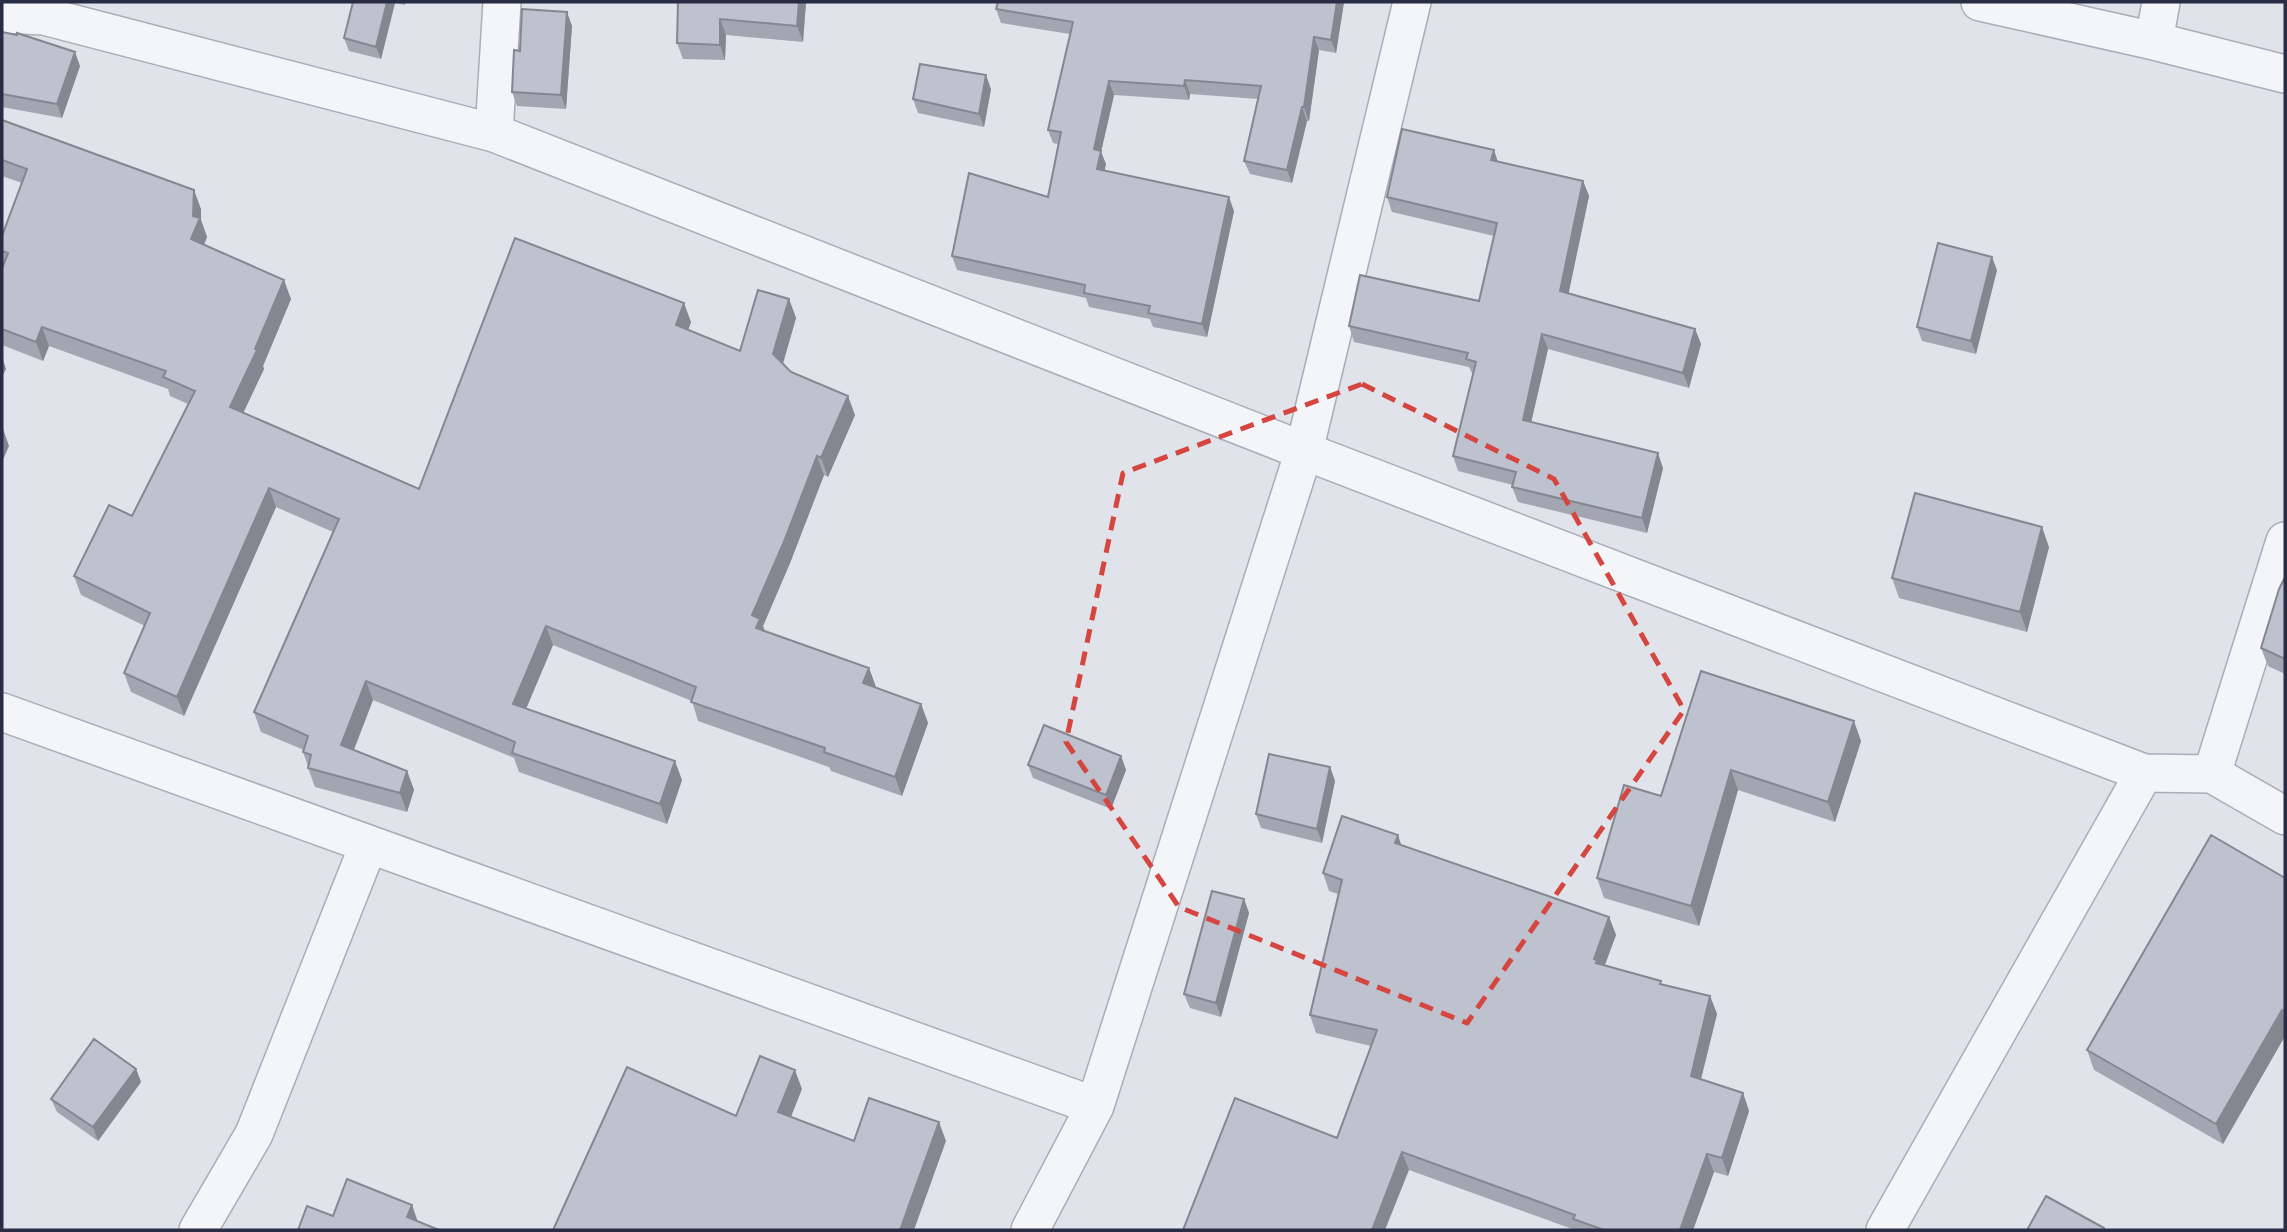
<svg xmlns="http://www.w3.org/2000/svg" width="2287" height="1232" font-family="Inter,sans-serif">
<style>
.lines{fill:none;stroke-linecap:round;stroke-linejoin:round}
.minor-casing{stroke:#aaacb8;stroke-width:40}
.minor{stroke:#f4f5f8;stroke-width:37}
.wall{fill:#a3a6b1}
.shaded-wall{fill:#858790}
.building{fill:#bec1ce;stroke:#858790;stroke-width:2}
.marked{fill:none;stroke:#d64640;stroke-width:5;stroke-dasharray:14 9;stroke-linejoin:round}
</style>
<rect width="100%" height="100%" fill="#e1e3ea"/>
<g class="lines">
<g class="minor-casing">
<path id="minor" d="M1980 2 2154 41 2285 74
M2 14 44 16 494 133 1304 451 2144 773 2212 774 2285 816
M2154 41 2161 2
M494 133 502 2
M2 712 1095 1106
M2212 774 2285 541
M198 1230 254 1134 368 846
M1030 1230 1095 1106 1304 451 1412 2
M1885 1230 2144 773"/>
</g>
<use href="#minor" class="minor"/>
</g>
<path class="wall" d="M353 2H405V5L395 3 381 59 349 51 344 38Z
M678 2H806L803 42 726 35 725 60 683 59 677 43Z
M998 2H1344L1336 53 1319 50 1309 121H1307L1292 183 1250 174 1244 161 1258 99 1190 94 1189 100 1114 95 1101 152 1106 164 1104 171 1234 211 1207 337 1153 327 1150 319 1089 307 1086 298 957 270 952 256 1048 197 1058 144 1053 143 1048 130 1070 34 1001 23 996 9Z
M572 26 566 109 517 106 512 92Z
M2 32 80 66 62 118 2 107Z
M991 89 984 127 918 113 913 99Z
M2 120 201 209V220L207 237 204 245 291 299 263 366 264 369 243 413 419 489 691 322 688 330 740 351 789 299 796 318 783 364 791 372 855 415 828 477 824 475 790 563 763 626 765 631 869 668 876 688 921 704 928 723 902 796 831 771 829 767 698 721 692 701 553 645 526 709 682 780 667 824 519 772 514 758 373 700 354 750 407 771 414 790 407 812 315 787 308 768V766L303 752 304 750 261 732 254 712 333 532 276 507 184 716 131 692 124 673 145 626 81 595 74 576 132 516 188 404 170 396 168 389 49 346 43 361 2 345V269L3 266 2 263V236L22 183 2 176Z
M1498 162 1583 181 1589 196 1568 293 1695 329 1701 344 1689 388 1548 349 1531 423 1663 468 1647 533 1518 502 1512 487 1513 485 1458 471 1453 456 1473 375 1469 367 1354 342 1349 326 1479 301 1494 236 1392 212 1387 197Z
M1997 270 1976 354 1922 341 1917 327Z
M2049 547 2027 632 1899 598 1892 578Z
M2285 577V674L2268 666 2261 648Z
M1701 671 1861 741 1835 822 1738 790 1699 926 1604 898 1597 878 1661 796Z
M1121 756 1126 770 1111 809 1033 778 1028 765Z
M1330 767 1335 781 1322 843 1261 828 1256 814Z
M1402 845 1609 917 1616 935 1604 966 1662 985 1710 996 1717 1014 1701 1080 1743 1093 1749 1111 1728 1176 1714 1172 1693 1230H1575L1409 1170 1337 1138 1371 1046 1316 1033 1310 1015 1338 894 1329 891 1323 873Z
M2285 878V1036L2223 1144 2094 1070 2087 1050Z
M1244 899 1249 913 1221 1017 1190 1008 1184 994Z
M136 1069 141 1082 98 1141 57 1112 51 1099Z"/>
<path class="shaded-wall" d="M387 2H394L395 3 381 59 376 47Z
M799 2H806L803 42 797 26Z
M1337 2H1344L1336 53 1331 40Z
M567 12 572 26 566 109 561 95Z
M720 19 726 35 725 60 720 45Z
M1314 37 1319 50 1309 121 1304 107Z
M75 52 80 66 62 118 57 104Z
M986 75 991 89 984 127 979 114Z
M1185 80 1190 94 1189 100 1184 86Z
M1109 81 1114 95 1101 152 1106 164 1102 183 1097 169 1094 149Z
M1302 107 1307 121 1292 183 1287 170Z
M1494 150 1499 165 1491 160Z
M1583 181 1589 196 1566 306 1560 291Z
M194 190 201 209V220L207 237 198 258 191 239Z
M1229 197 1234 211 1207 337 1202 324Z
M1992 257 1997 270 1976 354 1971 341Z
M284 280 291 299 263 366 264 369 237 426 230 407Z
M789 299 796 318 780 373 773 354Z
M684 303 691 322 683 344 676 325Z
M42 327 49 346 43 361 36 342Z
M1695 329 1701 344 1689 388 1683 373Z
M1542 334 1548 349 1528 436 1523 420Z
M2 357 6 369 2 377Z
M848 396 855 415 828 477 821 458Z
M2 426 9 446 2 462Z
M1658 453 1663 468 1647 533 1642 518Z
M817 456 824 475 790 563 763 626 767 638 763 647 752 615Z
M269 488 276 507 184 716 177 697Z
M2042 527 2049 547 2027 632 2020 612Z
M546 626 553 645 520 723 513 704Z
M869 668 876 687 870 702 863 683Z
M366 681 373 700 348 764 341 745Z
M921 704 928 723 902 796 895 777Z
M1854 721 1861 741 1835 822 1828 802Z
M1121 756 1126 770 1111 809 1106 795Z
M675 761 682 780 667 824 660 804Z
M1330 767 1335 781 1322 843 1317 829Z
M1731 770 1738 790 1699 926 1691 906Z
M407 771 414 790 407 812 400 793Z
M1398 835 1404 853 1395 843Z
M1244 899 1249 913 1221 1017 1216 1003Z
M1609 917 1616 935 1602 973 1594 959Z
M1710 996 1717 1014 1697 1094 1691 1076Z
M2282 1010 2285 1019V1036L2223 1144 2216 1124Z
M136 1069 141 1082 98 1141 93 1127Z
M795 1070 802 1089 785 1132 778 1112Z
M1743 1093 1749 1111 1728 1176 1722 1158Z
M939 1122 946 1141 914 1230H900Z
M1402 1152 1409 1170 1385 1230H1372Z
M1707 1154 1714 1172 1693 1230H1680Z
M412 1205 419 1225 407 1217Z"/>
<path class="building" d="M353 2H387L376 47 344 38Z
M678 2H799L797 26 720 19V45L677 43Z
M998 2H1337L1331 40 1314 37 1304 107H1302L1287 170 1244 161 1261 86 1185 80 1184 86 1109 81 1094 149 1101 151 1097 169 1229 197 1202 324 1148 313 1150 306 1084 293 1085 285 952 256 969 173 1048 197 1061 132 1048 130 1073 22 996 9Z
M522 9 567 12 561 95 512 92 514 50 520 51Z
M2 32 17 35V33L75 52 57 104 2 94Z
M920 64 986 75 979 114 913 99Z
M2 120 194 190 193 216 200 218 191 239 284 280 255 349 257 350 230 407 419 489 515 238 684 303 676 325 740 351 758 290 789 299 773 354 791 372 848 396 821 458 817 456 783 544 752 615 760 619 756 628 869 668 863 683 921 704 895 777 824 752 825 748 691 702 696 687 546 626 513 704 675 761 660 804 512 753 515 742 366 681 341 745 407 771 400 793 308 768 311 755 303 752 308 736 254 712 339 519 269 488 177 697 124 673 150 613 74 576 109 505 132 516 195 391 163 377 166 371 42 327 36 342 2 329V269L8 253 2 251V236L27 169 2 160Z
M1402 129 1494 150 1491 160 1583 181 1560 291 1695 329 1683 373 1542 334 1523 420 1658 453 1642 518 1512 487 1516 472 1453 456 1476 362 1466 359 1468 353 1349 326 1360 275 1479 301 1497 223 1387 197Z
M1938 243 1992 257 1971 341 1917 327Z
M1915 493 2042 527 2020 612 1892 578Z
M2285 577V659L2261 648 2279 589Z
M1701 671 1854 721 1828 802 1731 770 1691 906 1597 878 1624 785 1661 796Z
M1044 725 1121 756 1106 795 1028 765Z
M1269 754 1330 767 1317 829 1256 814Z
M1342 816 1398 835 1395 843 1609 917 1594 959 1597 960 1596 963 1661 981 1660 984 1710 996 1691 1076 1743 1093 1722 1158 1707 1154 1680 1230H1604L1573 1219 1575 1215 1402 1152 1372 1230H1183L1235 1098 1337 1138 1377 1030 1310 1015 1342 880 1323 873Z
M2211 835 2285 878V1012L2282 1010 2216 1124 2087 1050Z
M1212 891 1244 899 1216 1003 1184 994Z
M94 1039 136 1069 93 1127 51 1099Z
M760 1056 795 1070 778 1112 854 1141 869 1098 939 1122 900 1230H553L627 1067 736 1116Z
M347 1179 412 1205 407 1217 439 1230H298L307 1206 333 1216Z
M2046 1196 2104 1228 2103 1230H2027Z"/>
<path class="marked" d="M1362 384 1554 479 1684 710 1467 1023 1179 907 1066 742 1123 473Z"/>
<rect width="2287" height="1232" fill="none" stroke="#282d43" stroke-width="7"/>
</svg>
